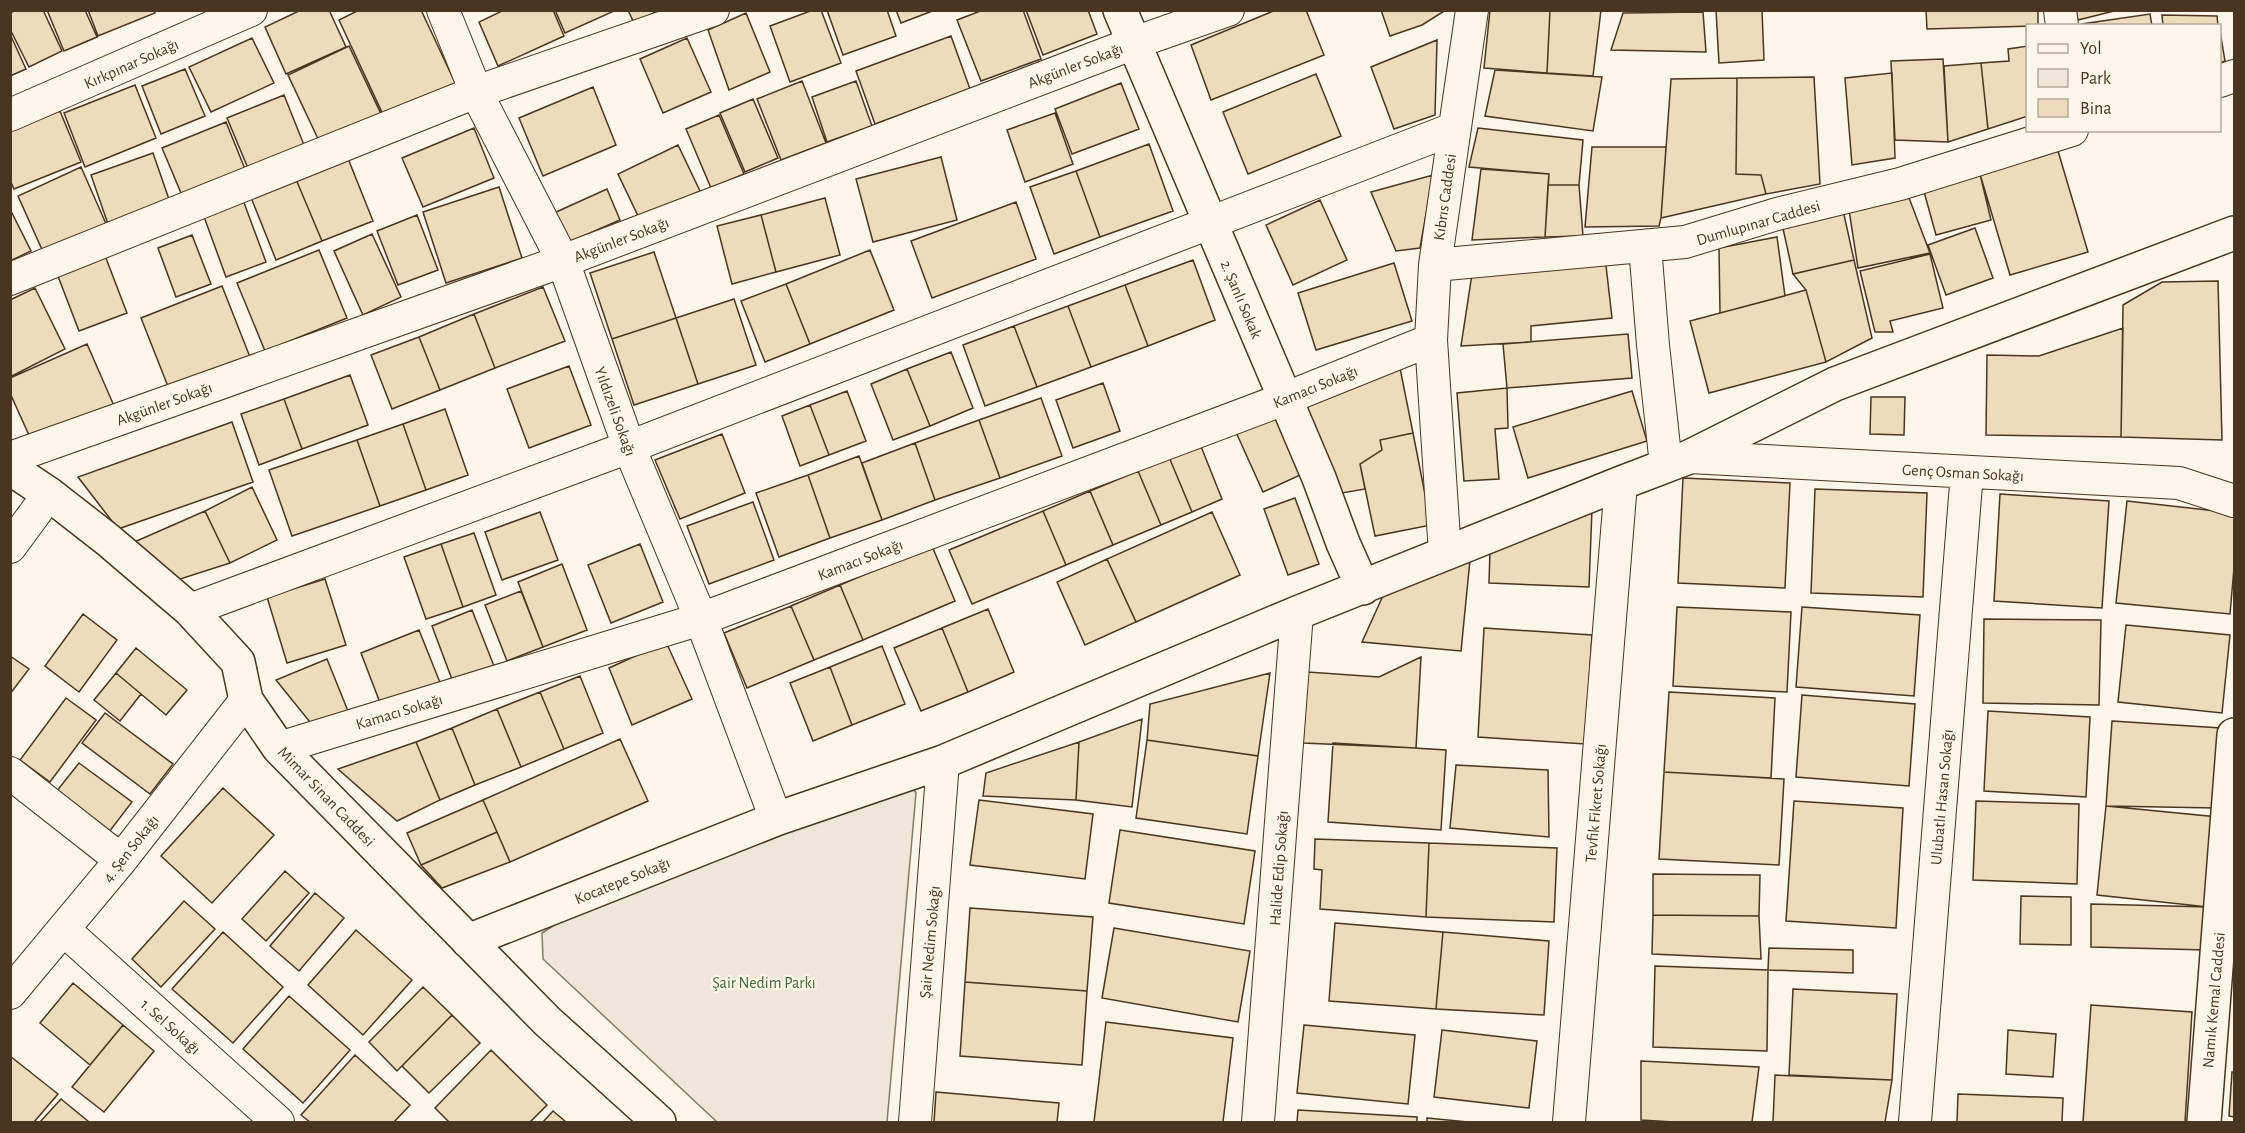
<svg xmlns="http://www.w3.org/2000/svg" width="2245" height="1133" font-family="'Alegreya Sans',sans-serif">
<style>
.green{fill:#ede6d9;stroke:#887966;stroke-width:1.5}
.building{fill:#ecdcbc;stroke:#4a3520;stroke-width:1.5}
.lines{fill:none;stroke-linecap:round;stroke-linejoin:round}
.minor-casing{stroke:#4a3520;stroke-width:34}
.tertiary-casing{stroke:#4a3520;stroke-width:36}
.minor{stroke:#fbf6e9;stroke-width:32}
.tertiary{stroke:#fbf6e9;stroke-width:33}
.labels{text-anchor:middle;stroke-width:4.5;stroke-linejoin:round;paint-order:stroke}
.street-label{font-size:16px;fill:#4a3520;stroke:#fbf6e9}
.park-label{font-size:16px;fill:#436837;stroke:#fbf6e9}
</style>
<rect width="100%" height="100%" fill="#fbf6e9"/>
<path class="green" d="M907 779 916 793 887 1122H717L543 959 542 933 567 917Z"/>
<path class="building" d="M16 10H43L62 51 29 67 10 29V13Z
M47 10H85L97 37 64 51Z
M88 10H153L155 13 98 36Z
M301 10H329L346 47 286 74 265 27Z
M359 10H421L458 89 387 123 339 20Z
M504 10H553L564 36 498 66 479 22Z
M555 10H611L612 12 565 33Z
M628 10H660L634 23Z
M813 10H821L841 63 790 82 770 26Z
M827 10H887L896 36 843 55Z
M896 10H935L901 23Z
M983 10H1023L1041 59 981 81 957 20Z
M1026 10H1088L1097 34 1043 55Z
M1276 10H1306L1324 55 1211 100 1191 45Z
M1381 10H1446L1422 25 1390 36Z
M1490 10H1550L1547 73 1484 68Z
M1550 10H1601L1593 76 1547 73Z
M1716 10H1762L1764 60 1719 63Z
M1926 10H2038V26L1927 29Z
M2076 10H2118L2078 20Z
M1703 12 1706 52 1611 50 1623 13Z
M746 13 770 72 729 90 708 30Z
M2150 14 2152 26H2082V24Z
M2162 15 2217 16 2218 26H2163Z
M2220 31 2225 61 2220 63Z
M10 34 26 69 10 76Z
M951 36 970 89 875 124 856 71Z
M252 38 274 83 211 112 189 67Z
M687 38 711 92 663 113 640 59Z
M1437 40 1435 115 1394 129 1371 67Z
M349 46 381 114 320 143 288 75Z
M2028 46V116L1988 129 1981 63 2009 61 2008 49Z
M1943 59 1948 142 1895 140 1891 61Z
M1981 63 1988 129 1948 142 1944 66Z
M185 69 205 116 161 134 142 86Z
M1495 70 1602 77 1593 131 1485 116Z
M1892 73 1895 158 1852 165 1845 78Z
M1316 74 1341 136 1248 174 1223 112Z
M1814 77 1820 184 1766 194 1761 175 1736 174 1737 78Z
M1737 78 1736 174 1761 175 1766 194 1661 218 1671 79Z
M802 81 826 143 781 160 757 99Z
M856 81 872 126 827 142 812 97Z
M1121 83 1139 129 1072 154 1055 109Z
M135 85 156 138 85 167 64 113Z
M593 87 616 145 543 176 519 118Z
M284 95 306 150 250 173 227 118Z
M753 99 778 158 745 172 720 113Z
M60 111 81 162 14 189 10 180V131Z
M1055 113 1073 164 1025 182 1007 130Z
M719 115 744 174 711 188 686 129Z
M226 122 247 174 184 200 162 148Z
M474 128 494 178 423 207 402 158Z
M1478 128 1583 140 1579 185H1548L1549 174 1469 167Z
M1149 144 1173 211 1100 237 1076 171Z
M678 145 700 191 640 220 618 174Z
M1592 147H1666L1661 218 1659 226 1585 227Z
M2058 151 2088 252 2010 275 1980 174Z
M153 153 171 205 109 227 91 175Z
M347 156 373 221 322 241 295 177Z
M941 157 957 220 873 242 856 179Z
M81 167 107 226 44 254 18 196Z
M1481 169 1549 174 1545 237 1472 240Z
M1076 171 1100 237 1054 254 1030 187Z
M1980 174 1991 220 1936 235 1923 188Z
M1433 175 1420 248 1396 251 1371 192Z
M295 177 322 241 276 260 250 195Z
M1548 185H1579L1583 236 1545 237Z
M499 187 522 258 446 283 423 212Z
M607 189 620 220 567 243 554 213Z
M1906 190 1930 253 1858 268 1849 210Z
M825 198 840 255 776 272 761 215Z
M243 200 266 262 226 277 203 214Z
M1320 200 1347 260 1293 285 1266 225Z
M1841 201 1854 260 1793 274 1780 215Z
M1016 202 1036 259 932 298 911 241Z
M10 209 31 251 10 261Z
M417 215 438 270 398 285 377 231Z
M761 215 776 272 732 284 717 226Z
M1975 228 1993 278 1946 295 1928 245Z
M372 234 401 297 363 315 334 251Z
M192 235 211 284 176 297 158 248Z
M1777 237 1785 296 1720 313 1719 248Z
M1604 248 1612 318 1531 326V342L1461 346 1474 261Z
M319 250 347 318 265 351 237 283Z
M870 250 894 310 810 344 786 284Z
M654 252 676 318 612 339 590 273Z
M104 253 127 313 79 331 56 271Z
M1930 254 1943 308 1890 321 1893 332H1875L1860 271Z
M1193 260 1215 320 1148 346 1125 285Z
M1854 260 1872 338 1826 362 1806 290 1793 274Z
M1394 263 1412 321 1316 350 1298 293Z
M2218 281 2222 440 2121 437 2123 305 2162 282Z
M786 284 810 344 765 362 741 301Z
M1125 285 1148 346 1091 367 1068 306Z
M222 286 250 357 169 389 141 318Z
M543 287 565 341 495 368 474 314Z
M35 288 65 349 10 377V300Z
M1806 290 1826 362 1709 393 1690 321Z
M734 299 756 365 698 384 676 318Z
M1068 306 1091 367 1037 387 1014 326Z
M474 314 495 368 440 390 419 337Z
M676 318 698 384 634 405 612 339Z
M1014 326 1037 387 985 406 963 345Z
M2123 328 2121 437 1986 435 1987 355 2039 356Z
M1628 334 1632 378 1507 388 1503 344Z
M419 337 440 390 392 409 371 355Z
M87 344 115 408 33 444 10 393V378Z
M951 352 973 408 930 426 907 369Z
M1399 363 1413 433 1380 440 1382 450 1360 464 1365 489 1342 493 1303 408Z
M569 366 591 425 529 448 507 389Z
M907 369 930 426 893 440 871 384Z
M350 375 368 425 302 449 284 399Z
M1103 383 1120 431 1073 448 1056 400Z
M1507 388 1508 428 1495 429 1499 479 1464 481 1457 393Z
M847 391 866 441 829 455 810 405Z
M1632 391 1647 441 1528 478 1513 427Z
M1871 397H1905L1904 435 1870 434Z
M1041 398 1062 456 1000 478 979 420Z
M284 399 302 449 259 465 241 414Z
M810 405 829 455 800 466 782 416Z
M445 409 468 475 426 490 403 424Z
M1281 410 1309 471 1263 492 1235 430Z
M979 420 1000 478 935 500 915 443Z
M232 422 253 482 118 529 78 477Z
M403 424 426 490 380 506 357 440Z
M1413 433 1431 525 1375 536 1360 464 1382 450 1380 440Z
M722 434 745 493 680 519 655 460Z
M357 440 380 506 292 536 269 470Z
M915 443 935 500 882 520 862 463Z
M1200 444 1222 499 1192 512 1169 457Z
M859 456 882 520 830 538 808 475Z
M1169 457 1192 512 1161 525 1138 471Z
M1138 471 1161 525 1113 545 1090 491Z
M808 475 830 538 779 557 756 493Z
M1683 478 1790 483 1785 588 1678 583Z
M252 487 277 540 230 563 205 511Z
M1815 489 1927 493 1923 597 1811 593Z
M1090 491 1113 545 1066 565 1043 511Z
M2000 494 2109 501 2102 608 1994 601Z
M1295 498 1319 564 1288 575 1264 509Z
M2127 501 2234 513V568L2230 614 2116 603Z
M753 502 774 560 709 584 687 526Z
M1592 509 1589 587 1489 583 1490 550Z
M205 511 230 563 174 581 132 543Z
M1043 511 1066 565 972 604 949 550Z
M540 512 558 560 502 580 485 532Z
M1212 512 1240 575 1136 622 1107 559Z
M474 533 496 595 463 607 441 544Z
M441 544 463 607 426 619 404 557Z
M640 544 663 602 611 623 588 565Z
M932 546 955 601 863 640 840 585Z
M1107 559 1136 622 1085 645 1057 582Z
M1470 560 1461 651 1362 642 1386 589Z
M562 564 587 630 543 647 518 582Z
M325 579 346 645 287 663 267 597Z
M840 585 863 640 814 660 791 606Z
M521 591 543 647 507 661 485 605Z
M791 606 814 660 747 688 724 633Z
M1677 607 1791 612 1787 692 1673 686Z
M1802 607 1920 615 1914 696 1796 687Z
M988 609 1014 672 968 692 942 628Z
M472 610 494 666 453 682 432 626Z
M83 614 117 640 79 692 45 666Z
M1984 619 2101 620 2099 705 1983 703Z
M2126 625 2230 635 2222 713 2118 702Z
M942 628 968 692 921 711 894 648Z
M1484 628 1592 635 1585 744 1478 737Z
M419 630 441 685 382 708 361 653Z
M666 642 692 699 632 725 609 668Z
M882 646 905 704 852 725 830 667Z
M136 648 187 690 166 715 116 673Z
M10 656 29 669 10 694Z
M1421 657 1416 748 1303 743 1308 672 1379 677Z
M327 659 352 721 318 732 276 680Z
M830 667 852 725 813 741 790 683Z
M116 673 141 694 120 721 94 700Z
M1270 673 1258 756 1147 740 1150 704Z
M580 676 603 733 564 749 540 692Z
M540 692 564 749 521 767 497 709Z
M1669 692 1775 698 1771 778 1664 772Z
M1802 695 1915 704 1909 786 1796 777Z
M66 698 96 720 50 782 20 760Z
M497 709 521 767 475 785 452 728Z
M1988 711 2090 717 2086 797 1984 791Z
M105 713 173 764 150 794 82 743Z
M1142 719 1132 807 1076 800 1079 742Z
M2112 721 2221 728 2216 808 2106 806Z
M452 728 475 785 440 800 416 742Z
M620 739 648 801 510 862 483 800Z
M1147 740 1258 756 1247 834 1136 818Z
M416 742 440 800 397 821 338 769Z
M1079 742 1076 800 983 796 986 773Z
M1333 743 1446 750 1441 830 1328 822Z
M79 763 132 802 109 832 56 792Z
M1456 765 1548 770 1549 837 1450 828Z
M1664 772 1784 779 1779 865 1659 859Z
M223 788 274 835 212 903 161 856Z
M483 800 497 832 421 865 407 833Z
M979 800 1093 814 1085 879 970 865Z
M1794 801 1903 808 1896 928 1786 921Z
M1976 801 2079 804 2077 884 1973 880Z
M2106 806 2218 817 2208 907 2097 895Z
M1120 830 1255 851 1244 924 1109 903Z
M497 832 510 862 442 888 421 865Z
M1315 839 1429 843 1426 917 1320 909 1322 870 1314 869Z
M1429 843 1557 848 1554 922 1426 917Z
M285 871 309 893 266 941 242 919Z
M1653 874 1760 875 1759 916 1653 915Z
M315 893 344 918 299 971 270 946Z
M2021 896 2071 897V945L2020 944Z
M184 901 215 929 161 987 132 959Z
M2091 904 2208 907 2207 950 2091 947Z
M970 908 1093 917 1087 991 965 982Z
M1653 915 1759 916 1761 959 1652 954Z
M1335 923 1443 932 1436 1009 1329 1001Z
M1114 928 1250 951 1238 1022 1102 998Z
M356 930 412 980 363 1035 308 985Z
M223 932 283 987 233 1043 172 989Z
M1443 932 1549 941 1544 1015 1436 1009Z
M1769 948 1853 950V973L1768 970Z
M1655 966 1768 970 1767 1051 1653 1047Z
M965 982 1087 991 1082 1065 960 1056Z
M73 983 123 1025 90 1065 40 1023Z
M423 987 452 1015 397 1071 369 1042Z
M1793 989 1897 994 1892 1080 1789 1075Z
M289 996 350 1050 303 1103 243 1049Z
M2091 1005 2192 1012 2185 1122H2083Z
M452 1015 480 1043 429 1093 402 1066Z
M1106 1022 1233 1038 1223 1122H1094Z
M123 1025 154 1051 104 1112 72 1087Z
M1304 1025 1415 1035 1408 1104 1297 1093Z
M1442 1030 1537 1041 1529 1108 1434 1097Z
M2008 1030 2056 1034 2053 1077 2006 1074Z
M491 1050 547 1105 530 1122H449L435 1108Z
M355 1055 410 1105 394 1122H310L301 1115Z
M10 1056 58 1094 34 1122H10Z
M1641 1061 1759 1067 1752 1122H1674L1641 1120Z
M2232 1072H2234V1117L2229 1116Z
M1775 1075 1892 1080 1885 1122H1773Z
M936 1092 1059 1103 1057 1122H934Z
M1958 1094 2063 1098 2062 1122H1957Z
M61 1099 89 1122H40Z
M1298 1110 1417 1117V1122H1297Z
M553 1111 566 1122H543Z
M1427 1118 1468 1122H1427Z"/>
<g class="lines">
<g class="minor-casing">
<path id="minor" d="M443 10 476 92 563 261 629 447 701 619 776 819
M2060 10 2062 26
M2220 81 2234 76
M10 115 251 10
M1645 246 1653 345 1666 465
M1435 265 1685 242 1777 214 1900 184 2072 130
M10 279 476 92 713 10
M1689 457 2179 483 2234 501
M10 458 563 261 1134 43 1228 10
M10 547 49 494
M1445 554 1431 340 1435 265 1472 10
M190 610 629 447 1453 129
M279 748 701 619 1284 399 1431 340
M10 773 121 860
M64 930 278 1122
M10 993 121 860 246 700
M915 1122 943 762
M1258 1122 1297 613
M1569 1122 1621 483
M1915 1122 1967 472"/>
</g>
<g class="tertiary-casing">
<path id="tertiary" d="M1120 10 1319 478 1343 543 1363 588
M10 468 49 494 108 540 190 610 238 662 246 700 279 748 547 1021 659 1122
M468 941 776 819 943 762 1297 613 1621 483 1689 457 1835 384 2234 233
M2204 1122 2234 735"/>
</g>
<use href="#minor" class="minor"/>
<use href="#tertiary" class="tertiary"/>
</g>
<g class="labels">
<g class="street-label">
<text transform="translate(131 63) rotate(-24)" y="6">Kırkpınar Sokağı</text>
<text transform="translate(1075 65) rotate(-21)" y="6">Akgünler Sokağı</text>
<text transform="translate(1444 197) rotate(-82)" y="6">Kıbrıs Caddesi</text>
<text transform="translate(1758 222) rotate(-16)" y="6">Dumlupınar Caddesi</text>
<text transform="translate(621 239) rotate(-21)" y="6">Akgünler Sokağı</text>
<text transform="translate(1242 299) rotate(67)" y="6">2. Şanlı Sokak</text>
<text transform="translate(1315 386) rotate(-22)" y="6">Kamacı Sokağı</text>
<text transform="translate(164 403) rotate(-20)" y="6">Akgünler Sokağı</text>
<text transform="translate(616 411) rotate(70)" y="6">Yıldızeli Sokağı</text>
<text transform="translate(1963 472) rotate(3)" y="6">Genç Osman Sokağı</text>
<text transform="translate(860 559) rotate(-21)" y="6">Kamacı Sokağı</text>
<text transform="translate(399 711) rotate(-17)" y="6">Kamacı Sokağı</text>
<text transform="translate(327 796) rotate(46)" y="6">Mimar Sinan Caddesi</text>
<text transform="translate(1941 797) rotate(-85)" y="6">Ulubatlı Hasan Sokağı</text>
<text transform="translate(1595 803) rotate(-85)" y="6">Tevfik Fikret Sokağı</text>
<text transform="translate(130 848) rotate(-52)" y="6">4. Şen Sokağı</text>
<text transform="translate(1278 868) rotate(-86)" y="6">Halide Edip Sokağı</text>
<text transform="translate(622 880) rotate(-22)" y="6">Kocatepe Sokağı</text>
<text transform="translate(929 942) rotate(-85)" y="6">Şair Nedim Sokağı</text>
<text transform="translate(2213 1000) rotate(-85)" y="6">Namık Kemal Caddesi</text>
<text transform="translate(171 1026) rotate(42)" y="6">1. Sel Sokağı</text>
</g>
<g class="park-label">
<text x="764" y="988">Şair Nedim Parkı</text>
</g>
</g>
<rect width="2245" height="1133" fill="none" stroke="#4a3520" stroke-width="24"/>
<rect x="2026" y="24" width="195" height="108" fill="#fbf6e9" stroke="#b4a999" stroke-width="1.5"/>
<rect x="2038" y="44" width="30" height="9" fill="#fbf6e9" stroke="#b4a999" stroke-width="1.5"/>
<text x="2080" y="54" font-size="18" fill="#4a3520">Yol</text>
<rect x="2038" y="69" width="30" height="18" fill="#ede6d9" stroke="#b4a999" stroke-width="1.5"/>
<text x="2080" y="84" font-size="18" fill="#4a3520">Park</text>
<rect x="2038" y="99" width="30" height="18" fill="#ecdcbc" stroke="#b4a999" stroke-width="1.5"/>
<text x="2080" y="114" font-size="18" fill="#4a3520">Bina</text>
</svg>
